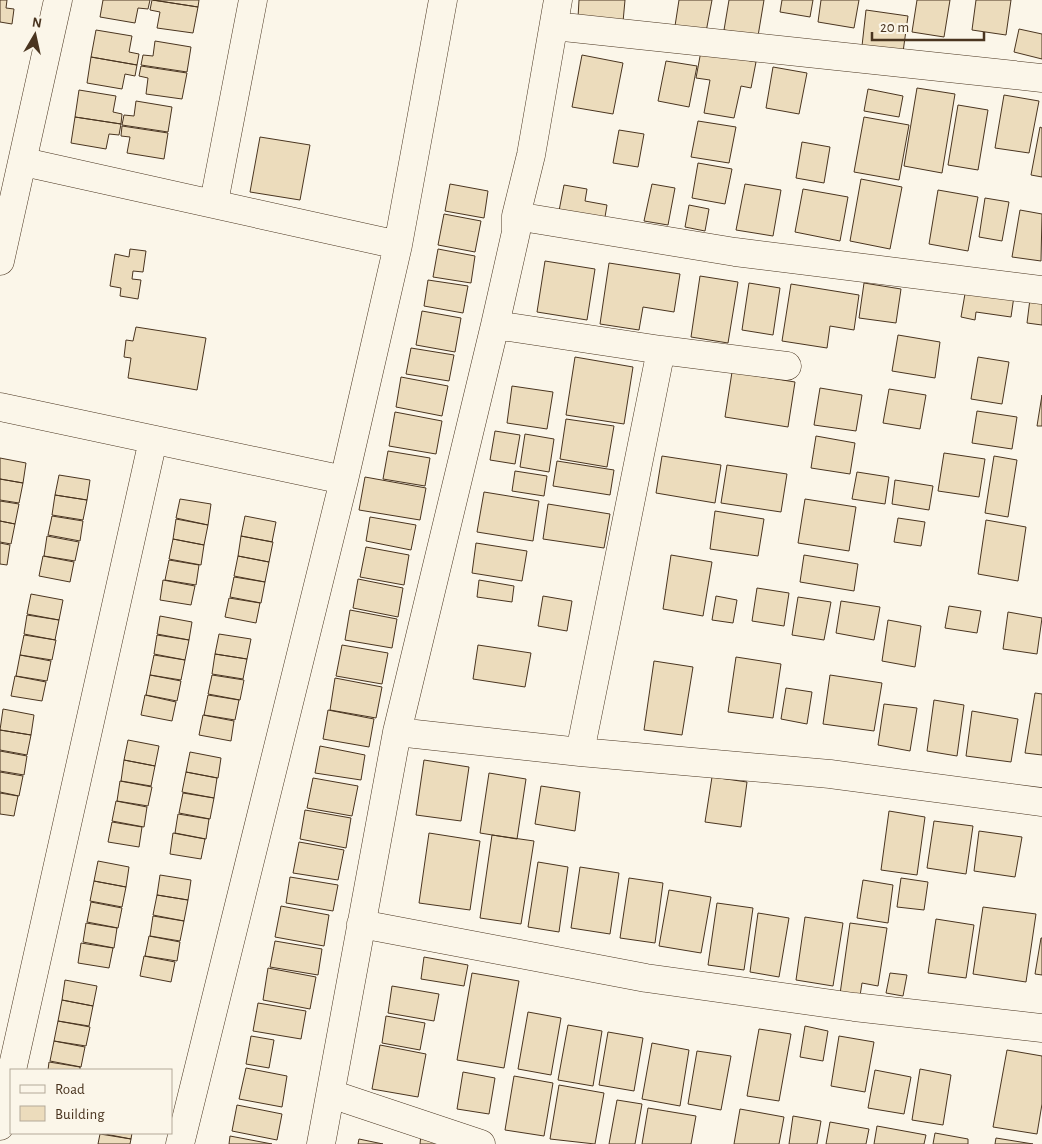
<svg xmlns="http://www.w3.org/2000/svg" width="1042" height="1144" font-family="'Alegreya Sans',sans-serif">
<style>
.building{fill:#ecdcbc;stroke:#4a3520}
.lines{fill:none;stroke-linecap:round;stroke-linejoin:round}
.minor-casing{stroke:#4a3520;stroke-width:29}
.minor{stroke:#fbf6e9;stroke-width:28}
</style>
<rect width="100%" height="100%" fill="#fbf6e9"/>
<path class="building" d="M0 0H7L6 8 14 9 12 24 0 22Z
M103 0H150L148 9 138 8 135 23 100 17Z
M152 0 198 7 193 33 157 28 160 12 150 10Z
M153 0H199L198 7Z
M579 0H625L623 22 578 18Z
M679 0H712L706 32 675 26Z
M729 0H764L758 36 724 30Z
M782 0H813L810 17 780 12Z
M821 0H859L854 28 818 22Z
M917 0H950L944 37 912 32Z
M976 0H1011L1006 35 972 30Z
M866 10 908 16 903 52 862 46Z
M1019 29 1042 34V59L1014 52Z
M96 30 132 36 129 52 139 54 137 65 91 57Z
M155 41 191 47 187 72 141 65 143 55 153 56Z
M701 51 756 62 751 88 741 86 734 118 704 113 710 80 696 78Z
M582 55 623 63 613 114 572 107Z
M91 57 137 65 135 76 125 74 122 89 87 83Z
M666 61 697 66 689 107 658 101Z
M141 66 187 73 182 99 146 94 148 78 139 76Z
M773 67 807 73 799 114 766 108Z
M917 88 955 94 942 173 904 166Z
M868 89 903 96 899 117 864 111Z
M79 90 116 96 113 112 122 114 121 124 75 117Z
M1004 95 1039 101 1029 153 995 148Z
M136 101 172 107 168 132 122 125 124 115 134 116Z
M958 105 988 110 978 170 948 165Z
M75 117 121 124 119 135 109 134 106 149 71 143Z
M864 117 909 125 899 180 854 172Z
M698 121 736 127 729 163 691 157Z
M122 126 168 133 164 159 127 153 130 137 121 136Z
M1040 127 1042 128V177L1031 175Z
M619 130 644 134 638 167 613 163Z
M260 137 310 145 300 200 250 192Z
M802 142 830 147 824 183 796 178Z
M698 163 732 169 725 204 692 198Z
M861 179 902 187 890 249 850 241Z
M450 184 488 191 484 218 445 211Z
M652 184 675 188 668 225 644 221Z
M745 184 781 190 773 236 736 230Z
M564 185 587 189 585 201 607 205 604 223 558 216Z
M803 189 848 197 840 241 795 232Z
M938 190 978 197 968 251 929 244Z
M985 198 1009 202 1002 241 979 237Z
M689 205 709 209 705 231 685 227Z
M1020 210 1042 214 1041 261 1012 257Z
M444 214 481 221 475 252 438 245Z
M130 249 146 251 143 272 133 271 132 279 141 280 138 299 120 296 121 288 110 286 115 254 129 257Z
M438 249 475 256 471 283 433 277Z
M545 261 595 269 587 320 537 312Z
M609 263 680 274 674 312 643 307 639 330 600 324Z
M700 276 738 282 728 343 691 337Z
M428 280 468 286 463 313 424 306Z
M749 283 780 288 773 335 742 330Z
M864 283 901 289 896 323 859 318Z
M791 284 859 295 854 330 830 326 827 348 782 341Z
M966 288 1014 296 1011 317 976 312 975 320 961 317Z
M1030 299 1042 301V325L1027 323Z
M422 311 461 318 455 352 416 345Z
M136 327 206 338 197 390 128 378 131 358 124 357 126 340 133 341Z
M898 335 940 342 935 378 892 371Z
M411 348 454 355 449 381 406 374Z
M575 357 633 367 624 424 566 415Z
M978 357 1009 362 1002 404 971 399Z
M732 372 795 382 788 427 725 417Z
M401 377 448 386 442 416 396 407Z
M512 386 553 392 547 429 507 423Z
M820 388 862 395 856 431 814 425Z
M889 389 926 395 920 429 883 423Z
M1042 395V426H1037Z
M977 411 1017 417 1012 449 972 443Z
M395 412 442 421 436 454 389 446Z
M566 419 614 426 607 467 560 459Z
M495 431 520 435 515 464 490 460Z
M525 434 554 439 549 472 520 467Z
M816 436 855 443 850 474 811 468Z
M388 451 430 458 425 486 383 479Z
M944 453 985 459 979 497 938 491Z
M662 456 721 465 715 503 656 493Z
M994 456 1017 460 1008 517 985 513Z
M0 458 26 463 23 483 0 479Z
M557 461 614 470 610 495 553 486Z
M727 465 787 474 781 512 721 503Z
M515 471 547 476 544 496 512 491Z
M857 472 889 477 885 504 852 499Z
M59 475 90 480 87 500 55 495Z
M365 477 426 488 420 520 359 510Z
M0 479 23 483 19 503 0 500Z
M895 480 933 486 929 510 892 504Z
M484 492 539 501 533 541 477 532Z
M55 495 87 500 83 520 52 515Z
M180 499 211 504 208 525 176 518Z
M805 499 856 507 849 551 798 543Z
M0 501 19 504 15 524 0 521Z
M548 504 610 514 604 548 543 539Z
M715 511 764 519 758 556 710 549Z
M52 516 83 521 80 541 48 535Z
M245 516 276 522 272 542 241 536Z
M370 517 416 525 411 550 366 541Z
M898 518 925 522 921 546 894 542Z
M176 519 208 525 204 545 173 539Z
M986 520 1026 527 1018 581 978 574Z
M0 521 15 524 11 544 0 542Z
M47 536 79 542 75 561 44 556Z
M241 536 273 542 269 562 238 556Z
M173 539 204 545 201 565 169 559Z
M0 543 10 545 7 565 0 564Z
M476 543 527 551 522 581 472 573Z
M366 547 409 555 404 585 360 577Z
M671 555 712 562 703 616 663 609Z
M804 555 858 564 854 591 800 582Z
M43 556 74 562 70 582 39 576Z
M238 556 269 562 265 582 234 576Z
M169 560 199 565 196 585 165 580Z
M234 577 265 582 261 603 230 597Z
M358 579 403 588 398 617 353 608Z
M163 580 195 586 191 605 160 600Z
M479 580 514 586 512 602 477 597Z
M757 588 789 593 784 626 752 621Z
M31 594 63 600 59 620 27 614Z
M543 596 572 601 567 631 538 626Z
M716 596 737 600 733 623 712 620Z
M798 597 831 602 824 640 792 635Z
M229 598 260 603 256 623 225 617Z
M841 601 880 607 874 640 836 633Z
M949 606 981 611 977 633 945 628Z
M350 610 397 619 392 648 345 640Z
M1008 612 1042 618 1037 654 1003 649Z
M27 615 59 620 55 640 24 634Z
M160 616 192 622 189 640 157 634Z
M888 620 921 626 915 667 882 661Z
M219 634 251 639 247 659 215 654Z
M24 635 56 640 52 660 20 655Z
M157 635 189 640 185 660 154 654Z
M342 645 388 653 382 684 336 676Z
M478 645 531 653 525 687 473 679Z
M215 654 247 659 243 679 212 674Z
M20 655 51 661 47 681 16 676Z
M154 655 185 660 181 680 150 675Z
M736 657 781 664 773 718 728 712Z
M654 661 693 667 682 735 644 730Z
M150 675 181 681 177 701 146 695Z
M212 675 244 680 240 700 208 694Z
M830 675 882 683 874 731 823 724Z
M15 676 46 682 42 701 11 696Z
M335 678 382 687 376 718 330 710Z
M786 688 812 692 807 724 781 719Z
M1035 693 1042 694V755L1025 753Z
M145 695 176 702 172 721 141 715Z
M208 695 239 700 235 720 204 715Z
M934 700 964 705 957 756 927 751Z
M884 704 917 708 910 751 878 745Z
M3 709 34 715 31 735 0 730Z
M328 710 374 719 369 747 323 739Z
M972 711 1018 719 1011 762 966 756Z
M203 715 234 721 231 741 199 735Z
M0 730 31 735 27 755 0 750Z
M128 740 159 746 155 766 124 760Z
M320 746 365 755 361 780 315 773Z
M0 751 27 756 24 775 0 771Z
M190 752 221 758 218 778 186 772Z
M124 760 155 766 151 786 121 781Z
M424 760 469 767 461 821 416 815Z
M0 772 23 776 19 796 0 792Z
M186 772 217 778 214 798 182 792Z
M489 773 526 779 517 839 480 833Z
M712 777 747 782 741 827 705 822Z
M313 778 358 786 352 816 307 808Z
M120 781 152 787 148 806 117 801Z
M541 786 580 792 575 831 535 824Z
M0 793 18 796 14 816 0 814Z
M183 793 214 798 210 819 179 813Z
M116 801 147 807 144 827 112 821Z
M305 810 351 818 346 848 300 839Z
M889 811 925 817 917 875 881 870Z
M178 814 209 819 206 839 175 833Z
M934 821 973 826 966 874 927 868Z
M112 822 142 827 139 847 108 842Z
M979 831 1022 837 1015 877 974 871Z
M173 833 205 839 201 859 170 854Z
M429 833 480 841 470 910 419 903Z
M492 835 534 841 521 924 480 918Z
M299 842 344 850 338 880 293 873Z
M98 861 129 867 126 887 94 881Z
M538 862 568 867 559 932 528 927Z
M580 867 619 873 610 934 571 928Z
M160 875 191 880 188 900 157 895Z
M290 877 338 885 333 911 286 903Z
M629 878 663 883 655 943 620 938Z
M901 878 928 882 924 910 897 907Z
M863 880 893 885 888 923 857 918Z
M94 881 126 887 122 907 90 901Z
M669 890 711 897 701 953 659 946Z
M157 895 188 900 184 921 153 915Z
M91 902 122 908 118 928 87 922Z
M717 903 753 908 744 970 708 965Z
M281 906 329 915 324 946 275 937Z
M983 907 1036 914 1026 982 973 974Z
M758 913 789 918 779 977 750 972Z
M153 916 184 921 180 941 150 936Z
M805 917 843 923 833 986 796 980Z
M936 919 974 925 966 978 928 973Z
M86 923 117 928 114 948 83 942Z
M850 923 887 928 878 986 862 983 860 996 840 994Z
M149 936 180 942 177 961 145 956Z
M1041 938H1042V975L1035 974Z
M275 941 322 949 318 975 270 967Z
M81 943 113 948 109 968 78 963Z
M144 956 175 962 171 982 140 976Z
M424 957 468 965 464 986 421 979Z
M268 968 316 977 310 1009 263 1000Z
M472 973 519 981 504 1068 457 1060Z
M890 973 907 975 903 996 886 993Z
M65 980 97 986 93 1006 62 1000Z
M392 986 439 994 434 1021 388 1013Z
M62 1000 93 1006 89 1026 58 1021Z
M258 1003 306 1011 301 1039 253 1031Z
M528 1012 561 1018 551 1075 518 1069Z
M386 1016 425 1023 420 1050 382 1043Z
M58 1021 90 1027 86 1046 54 1041Z
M568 1025 602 1031 593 1086 558 1080Z
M805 1026 828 1031 823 1061 800 1057Z
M759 1029 791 1034 779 1101 747 1096Z
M608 1032 643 1038 634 1091 599 1085Z
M251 1036 274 1040 269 1068 246 1064Z
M839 1036 874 1042 865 1092 831 1086Z
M54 1041 85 1047 81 1067 50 1061Z
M652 1043 689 1050 680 1106 642 1099Z
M380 1045 426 1054 418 1097 372 1089Z
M1007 1050 1042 1056V1104L1037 1134 993 1127Z
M697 1051 731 1056 721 1110 688 1104Z
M49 1062 80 1067V1070H48Z
M246 1068 287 1076 282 1107 239 1099Z
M920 1069 951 1075 943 1125 912 1120Z
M875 1070 911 1077 904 1114 868 1108Z
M463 1072 495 1078 489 1114 457 1109Z
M514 1076 553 1083 544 1136 505 1130Z
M559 1085 604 1093 595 1144 550 1139Z
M617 1100 642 1104 635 1144H609Z
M237 1105 282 1114 277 1140 232 1131Z
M648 1108 696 1116 691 1144H642Z
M740 1109 784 1117 779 1144H734Z
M793 1116 821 1121 817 1144H789Z
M830 1122 869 1129 866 1144H826Z
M877 1126 926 1135 924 1144H874Z
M100 1133H132L131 1139Z
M935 1133 968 1139V1144H933Z
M100 1134 131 1139 130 1144H98Z
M421 1134 465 1144H420Z
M230 1136 272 1144H229Z
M996 1138 1033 1144H995Z
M359 1139 383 1144H358Z"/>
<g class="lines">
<g class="minor-casing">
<path id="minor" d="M554 26 1042 78
M24 162 398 245
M214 202 253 0
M516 216 735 252 1042 290
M0 261 58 0
M495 325 661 350 580 752
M661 350 787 366
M0 407 344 480
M397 732 580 752 830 774 1042 802
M361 924 646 978 854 1007 1042 1028
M12 1070 153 440
M331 1094 481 1144
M0 1126 11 1075
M180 1144 344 480 398 245 443 0
M321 1144 397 732 495 325 516 232V216L531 155 558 0"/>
</g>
<use href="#minor" class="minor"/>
</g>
<rect x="10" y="1069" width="162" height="65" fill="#fbf6e9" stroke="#b4a999"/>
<rect x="20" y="1085" width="25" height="8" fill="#fbf6e9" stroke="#b4a999"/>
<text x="55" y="1094" font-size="15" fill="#4a3520">Road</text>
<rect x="20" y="1106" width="25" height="15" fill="#ecdcbc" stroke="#b4a999"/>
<text x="55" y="1119" font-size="15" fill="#4a3520">Building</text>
<g transform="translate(35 35) rotate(9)" stroke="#fbf6e9" stroke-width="4" paint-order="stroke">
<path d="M0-4L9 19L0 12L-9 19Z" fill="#4a3520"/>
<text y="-8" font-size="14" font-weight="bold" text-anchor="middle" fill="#4a3520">N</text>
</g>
<path d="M872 32v8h112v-8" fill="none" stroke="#4a3520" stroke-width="2.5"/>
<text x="880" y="32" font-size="15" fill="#4a3520" stroke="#fbf6e9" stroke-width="4" paint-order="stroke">20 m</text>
</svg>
